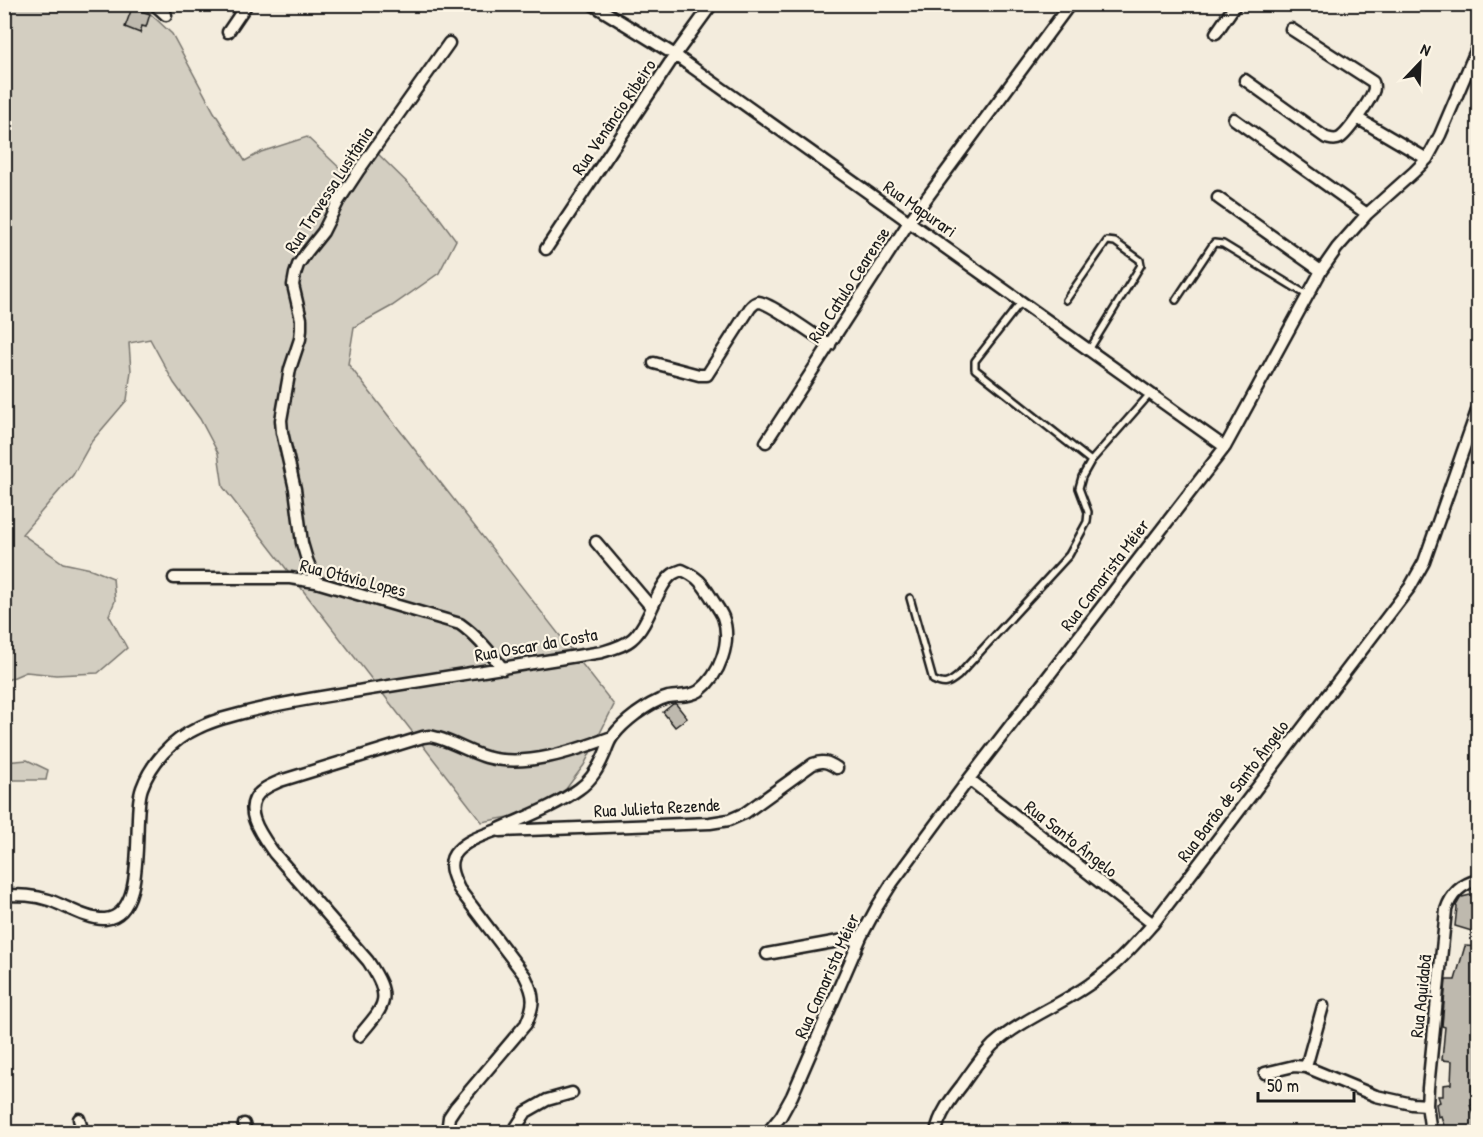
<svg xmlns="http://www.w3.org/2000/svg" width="1483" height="1137" font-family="'Patrick Hand',sans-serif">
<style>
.green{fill:#d3cec1;stroke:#78756e;stroke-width:1.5}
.building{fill:#beb9ae;stroke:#1c1c1c;stroke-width:1.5}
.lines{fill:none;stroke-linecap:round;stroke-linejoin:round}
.service-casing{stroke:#1c1c1c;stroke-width:10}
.minor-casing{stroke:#1c1c1c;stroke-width:15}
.service{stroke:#fcf5e5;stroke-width:5}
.minor{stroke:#fcf5e5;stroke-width:10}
.labels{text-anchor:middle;stroke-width:4.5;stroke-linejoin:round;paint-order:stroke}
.street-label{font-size:18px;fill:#1c1c1c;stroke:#fcf5e5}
</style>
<rect width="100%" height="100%" fill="#f3ecdd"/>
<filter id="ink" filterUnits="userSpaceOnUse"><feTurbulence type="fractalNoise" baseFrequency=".0167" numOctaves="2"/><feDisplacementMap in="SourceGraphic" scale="12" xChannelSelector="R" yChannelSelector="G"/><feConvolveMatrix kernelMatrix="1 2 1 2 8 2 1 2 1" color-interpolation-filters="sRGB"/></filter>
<g filter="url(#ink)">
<path class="green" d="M5 5H141L172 34 214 112 245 161 261 152 307 137 347 175 372 148 430 205 456 240 439 273 392 306 354 327 348 364 614 705 584 765 566 789 530 813 482 822 223 487 218 453 200 419 174 383 150 339 129 343 131 371 127 400 92 441 73 475 22 534 63 563 91 569 113 578 115 601 109 615 127 648 98 673 56 675 26 672 5 681Z
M27 760 48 770 46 780H12L5 784V762Z"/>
<path class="building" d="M132 8 150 14 146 27 142 26 140 33 125 27Z
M673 704H676L687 718 675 727 663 712Z
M1479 893V914L1475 932 1455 926 1457 907 1456 906 1460 899 1462 897Z
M1465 946 1479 947V1085H1472V1105H1470L1479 1126V1132H1446L1441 1116 1438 1117 1436 1104 1440 1102 1438 1096H1443V1085L1451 1084 1452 1061 1442 1060 1445 1027 1442 1026 1446 980H1455Z"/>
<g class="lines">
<g class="service-casing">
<path id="service" d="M1066 300 1107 241 1115 242 1140 260 1141 265 1089 350
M1176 300 1214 243 1223 244 1307 295
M1023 303 1017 307 975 361V369L1091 461
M910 598 933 680C945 686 948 684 958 676L1069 555 1087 522 1088 512 1079 488 1082 477 1091 461 1150 394"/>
</g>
<g class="minor-casing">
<path id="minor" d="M154 4 166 15
M592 4 675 55 1225 447
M228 32 247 4
M1216 33 1236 4
M1245 80 1326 138C1331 139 1335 141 1340 138 1348 133 1369 102 1373 92 1375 88 1374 86 1373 82L1291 29
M1357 118 1427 159
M1234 119 1367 214
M1218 198 1321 271
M546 249 675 55 712 4
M654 363 699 375H707L750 308C753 305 754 303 758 302 768 301 818 338 830 345
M766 442 909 222 1070 4
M596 542 652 608
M174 578H290L316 582 460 624C477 636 490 652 503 669
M316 582 307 560 302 543 295 489 282 432 281 420 290 369 300 339 301 329V319L293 285 295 274 298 265 307 252 323 232 338 202 359 170 449 43
M969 779 1153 924
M500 831 710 823 729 820 745 813 813 764C823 760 828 762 837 768
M4 895C20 895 34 895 49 900 66 906 88 920 105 919 150 915 131 817 142 788 151 763 172 740 196 729 211 721 227 717 243 713 283 702 323 697 364 690 443 678 522 665 602 652 612 649 624 646 632 639 650 624 657 585 673 574 676 572 679 571 682 570 698 577 702 583 711 597 715 604 720 610 723 617 732 642 720 675 699 691 690 697 678 695 668 697 656 700 646 707 636 714 628 720 619 728 613 736 609 741 607 747 605 753 599 767 592 780 579 789 554 807 525 817 497 830 484 835 467 840 457 851 446 862 453 877 459 889L525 976C535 996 535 1004 526 1024L455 1108 449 1117 447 1132
M767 954 861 937
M359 1036C386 1004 393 999 368 961L274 853C262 836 239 807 263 790 268 786 274 784 280 781L423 737 430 736 438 738C455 743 469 752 486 757 526 768 574 751 612 737
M1306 1067 1323 1006
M1265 1073 1294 1066 1306 1067 1376 1096 1412 1104 1427 1105
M79 1119 83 1132
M244 1124 246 1132
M513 1132 526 1112 547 1100 572 1093
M768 1132 781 1116 792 1096 861 937 877 907 892 883 969 779 1225 447 1321 271 1337 248 1367 214 1414 172 1427 159 1440 135 1478 46
M936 1132C939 1115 951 1099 962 1085 972 1071 981 1057 993 1045 1022 1019 1059 1006 1090 984 1114 968 1133 946 1153 924L1410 587 1424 562 1478 408
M1431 1132 1427 1105 1428 1088 1446 910C1451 894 1461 884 1478 880"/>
</g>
<use href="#service" class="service"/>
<use href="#minor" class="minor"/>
</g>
</g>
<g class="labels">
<g class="street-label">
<text transform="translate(614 117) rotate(-56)" y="6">Rua Venâncio Ribeiro</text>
<text transform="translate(329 190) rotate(-57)" y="6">Rua Travessa Lusitânia</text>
<text transform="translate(920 209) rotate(35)" y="6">Rua Mapurari</text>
<text transform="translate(849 285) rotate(-57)" y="6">Rua Catulo Cearense</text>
<text transform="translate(1105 575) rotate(-53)" y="6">Rua Camarista Méier</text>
<text transform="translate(353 578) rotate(14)" y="6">Rua Otávio Lopes</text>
<text transform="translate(536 645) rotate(-10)" y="6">Rua Oscar da Costa</text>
<text transform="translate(1233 791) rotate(-53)" y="6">Rua Barão de Santo Ângelo</text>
<text transform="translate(657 808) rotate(-3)" y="6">Rua Julieta Rezende</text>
<text transform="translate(1071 839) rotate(38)" y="6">Rua Santo Ângelo</text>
<text transform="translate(827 976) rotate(-66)" y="6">Rua Camarista Méier</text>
<text transform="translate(1421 996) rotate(-84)" y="6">Rua Aquidabã</text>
</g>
</g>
<rect width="1483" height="1137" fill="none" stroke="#fcf5e5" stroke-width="24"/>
<rect x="12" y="12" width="1459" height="1113" fill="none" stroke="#1c1c1c" stroke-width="2" filter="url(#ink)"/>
<g transform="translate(1420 63) rotate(23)" stroke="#fcf5e5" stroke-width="4.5" paint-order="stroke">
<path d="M0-4.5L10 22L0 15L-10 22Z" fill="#1c1c1c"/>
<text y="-9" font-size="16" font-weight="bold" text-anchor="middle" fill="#1c1c1c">N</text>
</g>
<path d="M1258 1092v9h96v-9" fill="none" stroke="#1c1c1c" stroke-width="3"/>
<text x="1267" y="1092" font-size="18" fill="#1c1c1c" stroke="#fcf5e5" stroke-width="4.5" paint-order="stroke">50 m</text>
</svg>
